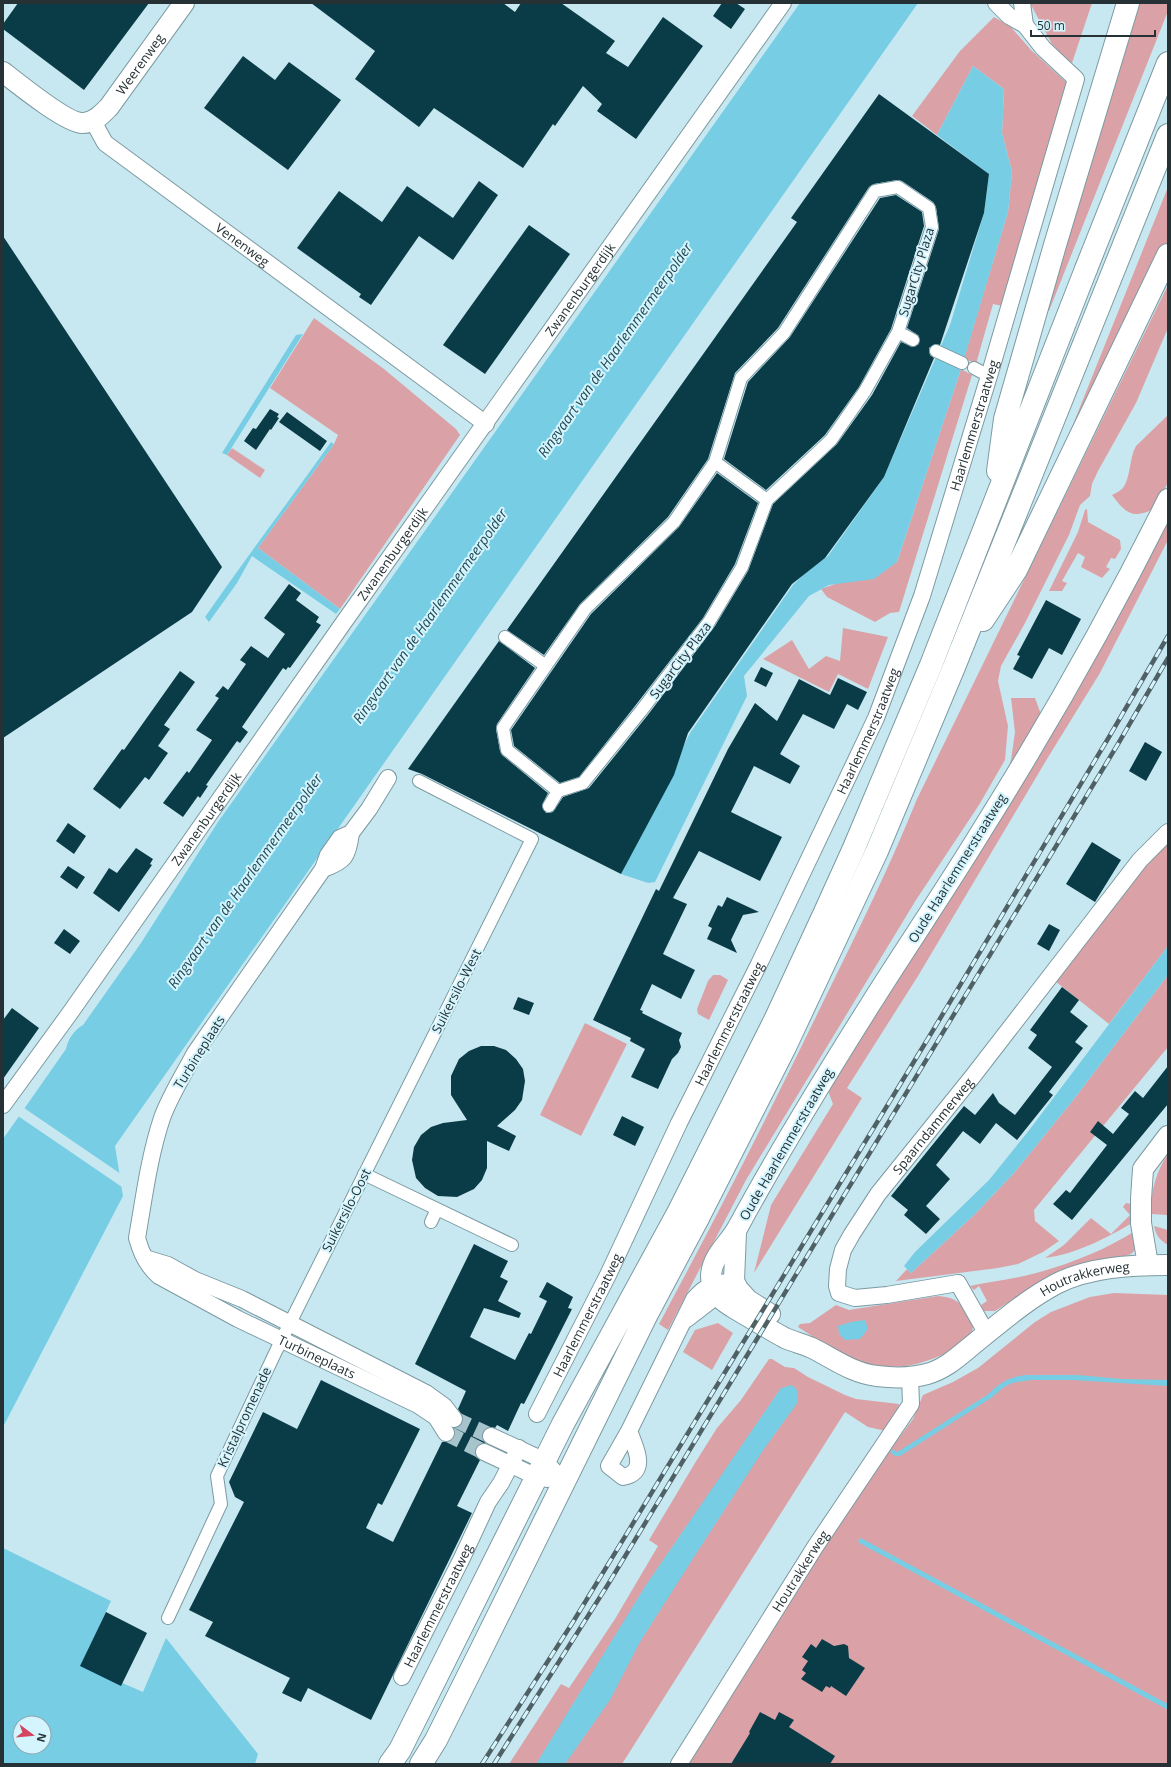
<svg xmlns="http://www.w3.org/2000/svg" width="1171" height="1767" font-family="'Open Sans',sans-serif">
<style>
.green{fill:#daa2a6}
.water{fill:#77cde4;fill-rule:evenodd}
.pier{fill:#c8e8f1}
.lines{fill:none;stroke-linecap:round;stroke-linejoin:round}
.stream{stroke:#77cde4;stroke-width:5}
.building{fill:#0a3c48}
.minor-tunnel{stroke:#a7c3cb;stroke-width:16;stroke-dasharray:16 8;stroke-linecap:butt}
.pedestrian-casing{stroke:#7c9aa2;stroke-width:14}
.minor-casing{stroke:#7c9aa2;stroke-width:18}
.tertiary-casing{stroke:#7c9aa2;stroke-width:22}
.primary-casing{stroke:#7c9aa2;stroke-width:24}
.motorway-casing{stroke:#7c9aa2;stroke-width:24}
.pedestrian{stroke:#fff;stroke-width:12}
.minor{stroke:#fff;stroke-width:16}
.tertiary{stroke:#fff;stroke-width:20}
.primary{stroke:#fff;stroke-width:22}
.motorway{stroke:#fff;stroke-width:22}
.rail-casing{stroke:#506166;stroke-width:4.5}
.rail{stroke:#d5f5fe;stroke-width:3;stroke-dasharray:9;stroke-linecap:butt}
.labels{text-anchor:middle;stroke-width:4;stroke-linejoin:round;paint-order:stroke}
.street-label{font-size:13px;fill:#253135;stroke:#d5f5fe}
.water-label{font-size:14px;font-style:italic;fill:#234b55;stroke:#d5f5fe}
</style>
<rect width="100%" height="100%" fill="#c8e8f1"/>
<path class="green" d="M1030 3H1092L1072 63 1062 55 1052 44Z
M1135 3H1168V11L1049 311 1046 309Z
M994 17 1010 26 1031 50 1067 83 1002 306 993 304 976 364 964 358 1008 212 1012 172 1002 133 1004 89 973 66 937 135 912 116 960 51Z
M1168 187V243L1121 340 1062 452Z
M1168 285V328L1136 403 1098 471 1092 484 1090 496 1080 505 1069 535 1025 623 1001 666 998 681 1008 726 1005 760 979 805 916 900 746 1180 668 1330 659 1324C717 1216 773 1106 826 996 858 931 890 866 917 799Z
M314 318 384 369 456 429 460 435 340 609 258 548 334 444 338 435 270 388Z
M961 369 972 375 899 612 890 613 875 622 827 597 821 589 897 562Z
M1168 415V482L1156 508C1133 519 1127 515 1112 495 1116 493 1120 491 1123 488 1131 477 1129 458 1136 446Z
M232 448 265 470 260 478 227 455Z
M1087 509 1088 522 1120 540 1121 549 1115 559 1111 558 1106 567 1110 569 1102 578 1081 567 1085 557 1078 553 1062 581 1067 583 1062 591H1049L1078 532 1085 510Z
M1168 519V540L1100 673 1047 759 918 976 847 1088 862 1098 754 1273 771 1205 833 1104 828 1091Z
M843 628 888 637 868 689 838 674 829 692 763 659 792 640 809 669 826 656 840 661Z
M1011 698H1035L1042 717 1001 787 1011 760 1015 732Z
M1168 839V946L1109 1024 1055 981 1141 869Z
M713 975H720L728 980 709 1020 698 1014 697 1009 708 981Z
M1168 975V1047L1034 1210 1035 1221 1059 1241 1043 1252 1018 1264 998 1268 896 1281 907 1269 911 1273 974 1215 1014 1173 1074 1099Z
M585 1023 627 1044 581 1136 540 1115Z
M1168 1154V1215L1151 1214C1150 1194 1156 1171 1168 1154Z
M1126 1203 1131 1204 1134 1222C1106 1238 1077 1254 1045 1258L1064 1245 1091 1218 1111 1234 1130 1215 1123 1207Z
M1154 1226 1168 1230V1245C1160 1240 1156 1236 1154 1226Z
M1135 1231 1136 1249 1131 1254 1030 1288 995 1311H984L981 1305 987 1301 979 1286 974 1290 970 1286C988 1282 1006 1280 1024 1276 1060 1268 1104 1251 1135 1231Z
M1114 1293 1168 1295V1764H684L815 1558 889 1451 913 1419 923 1395 953 1382 978 1368 1035 1322 1051 1312 1090 1297Z
M938 1296C951 1297 959 1300 966 1311 970 1316 974 1321 973 1327 971 1347 922 1365 905 1366 898 1367 890 1367 883 1366 851 1364 825 1344 798 1327L800 1324 810 1323 836 1305 849 1310Z
M718 1323 733 1333 712 1370 683 1352 695 1330Z
M769 1359H772L785 1367 794 1368 808 1377 845 1395 856 1399 899 1404 898 1412 886 1431 868 1427 845 1412 622 1764H509L561 1684 569 1688 615 1619 658 1546 649 1540 695 1463 717 1428 741 1400Z"/>
<path class="water" d="M800 3H918L115 1146 123 1196 3 1427V1139L66 1049C68 1039 74 1030 83 1025L141 943 218 822Z
M973 66 1004 89 1002 133 1012 172 1008 212 961 369 897 562 874 579 829 585 809 596 744 676 747 696 655 882 648 883 621 874 690 733 793 585 806 572 828 556 884 477 950 325 984 213 989 174 937 135Z
M303 334 227 455 222 453 296 335Z
M331 442 334 444 258 548 340 609 336 614 252 556 237 583 209 622 205 617C246 558 289 501 331 442Z
M1168 946V975L1074 1099 1014 1173 974 1215 911 1273 904 1266 915 1252 989 1180 1030 1129Z
M865 1320 868 1329 860 1339 845 1340 839 1334 838 1326 851 1322Z
M1026 1375H1078L1122 1379 1168 1380V1386L1072 1380H1031L1012 1383 1004 1387 991 1398 900 1456H895L890 1452 893 1449 896 1452 899 1451 987 1395C1000 1383 1008 1377 1026 1375Z
M792 1385 798 1391V1402L764 1449 694 1557 640 1642 610 1700 565 1764H536L646 1585 781 1388Z
M3 1548 111 1601 81 1665 143 1692 166 1638 258 1754 255 1764H3ZM20 1723H44V1747H20Z"/>
<path class="pier" d="M24 1108 121 1174 124 1190 122 1187 18 1116Z"/>
<g class="lines">
<path class="stream" d="M861 1541 1168 1707"/>
</g>
<path class="building" d="M18 3H149L84 90 3 29V24Z
M311 3H503L515 12 521 3H561L615 41 606 53 628 67 663 17 703 46 636 139 597 111 602 104 583 86 555 126 553 124 523 168 434 108 419 127 355 79 375 51Z
M722 3H736L745 9 731 29 713 16Z
M243 56 275 80 289 62 341 100 288 170 204 108Z
M879 94 989 174 984 213 940 345 935 344 929 348 930 355 934 358 884 477 825 558 792 584 688 733 674 775 621 874 422 774 408 769 499 641 535 668 497 724 496 729 500 751 502 755 548 793 542 805 546 813 553 812 563 797 589 788 647 716 715 626 748 571 773 504 837 444 872 395 901 342 913 347 919 344V336L907 328 939 229 936 207 933 202 902 181 897 180 874 184 869 187 778 328 735 373 708 459 668 517 580 604 544 655 507 630 797 222 791 218Z
M479 181 498 195 453 260 419 236 371 305 359 297 361 294 297 248 339 191 382 222 407 186 453 218Z
M896 195 922 212 924 226 891 329 859 387 825 435 766 490 724 459 748 382 790 337 880 198Z
M529 225 570 254 485 374 443 345Z
M3 236 222 567 192 612 3 738Z
M270 409 279 414 277 417 279 418 271 430 270 429 256 450 244 441 253 428 256 429Z
M287 412 327 441 320 451 279 422Z
M717 473 758 503 735 564 703 618 635 706 579 777 560 783 514 746 511 730 591 614 679 527Z
M289 584 301 593 296 600 319 617 316 622 321 625 290 668 288 667 286 670 283 668 242 727 248 732 240 743 237 741 206 785 208 786 200 798 198 796 183 817 163 803 187 771 189 773 212 740 196 730 219 698 215 696 223 686 228 690 246 664 240 660 251 646 268 658 285 634 264 618Z
M1046 600 1081 619 1062 655 1049 648 1032 679 1013 669 1020 656 1017 655Z
M761 667 773 673 766 687 754 681Z
M180 671 195 682 164 725 170 729 158 746 168 753 149 780 145 777 120 809 93 789 122 749 124 750Z
M838 678 867 692 858 710 847 704 834 729 803 714 780 754 800 766 790 784 754 766 731 812 782 837 760 881 699 851 673 898 687 904 663 954 695 970 681 999 652 984 640 1010 643 1011 642 1013 682 1033 679 1040 681 1047 678 1053 672 1059 658 1089 631 1077 645 1049 630 1041 631 1038 593 1020 656 889 659 891 728 749 755 703 777 721 799 679 830 695Z
M1145 742 1162 752 1146 781 1129 771Z
M68 823 86 836 74 854 56 841Z
M1092 842 1121 860 1095 902 1066 884Z
M136 848 153 859 150 864 152 865 119 912 93 893 109 868 117 873Z
M68 866 85 877 77 889 60 877Z
M727 897 759 912 743 915 731 940 737 953 707 939 712 928 708 926 718 905 722 907Z
M1049 924 1060 930 1049 951 1037 944Z
M64 929 80 941 70 954 54 943Z
M1062 987 1079 1000 1070 1012 1088 1026 1075 1042 1083 1048 1049 1092 1053 1095 1017 1140 996 1123 980 1144 963 1131 936 1165 950 1179 926 1206 940 1219 926 1234 904 1215 908 1210 891 1196 964 1106 975 1115 993 1093 999 1103 1015 1115 1052 1067 1028 1048 1037 1035 1030 1030Z
M518 997 534 1003 529 1015 513 1009Z
M12 1008 39 1028 3 1079V1020Z
M481 1046H494L506 1050 516 1059 523 1069 525 1081 522 1100 515 1110 497 1126 516 1136 509 1151 487 1141V1168L482 1180 474 1189 457 1197 438 1196 425 1188 416 1178 412 1160 414 1147 421 1135 431 1127 443 1123 467 1120 451 1095V1076L459 1059 469 1051Z
M1168 1066V1104L1072 1220 1053 1204 1066 1190 1070 1193 1107 1145 1090 1132 1098 1121 1113 1134 1129 1114 1121 1108 1135 1091 1143 1098Z
M622 1116 644 1127 635 1146 613 1135Z
M474 1244 508 1261 500 1277 508 1281 498 1301 521 1313 519 1318 484 1308 470 1337 515 1360 529 1333 531 1334 547 1301 539 1297 547 1282 573 1297 568 1308 572 1309 524 1404 521 1403 508 1431 497 1425 495 1428 490 1427 483 1432 482 1437 485 1443 478 1444 475 1452 476 1457 480 1460 457 1506 472 1513 371 1720 308 1688 301 1702 282 1693 290 1678 205 1636 213 1622 189 1610 244 1502 235 1497 229 1482 263 1412 297 1429 321 1380 420 1429 382 1505 378 1503 366 1528 393 1542 442 1442 451 1441 455 1437 454 1428 459 1427 463 1422V1417L458 1409 466 1391 415 1364Z
M106 1612 147 1633 121 1686 80 1666Z
M822 1639 834 1646 844 1644 848 1646 849 1658 865 1668 846 1696 831 1686 830 1688 826 1686 822 1692 801 1679 806 1673 802 1670 808 1661 802 1657 811 1644 816 1648Z
M760 1712 775 1720 779 1712 794 1720 789 1727 835 1756 830 1764H731L750 1733 749 1732Z"/>
<g class="lines">
<path class="minor-tunnel" d="M454 1419 491 1436
M446 1433 484 1452"/>
<g class="pedestrian-casing">
<path id="pedestrian" d="M898 187 929 208 932 227 898 332 865 391 831 440 767 500 742 567 709 622 641 711 583 783 558 791 507 750 503 728 585 609 674 522 715 462 741 378 784 333 875 191Z
M898 332 913 340
M936 351 962 363
M974 368 989 376
M715 462 767 500
M505 637 546 666
M549 806 558 791
M364 1174 512 1245
M431 1222 437 1209
M168 1618 221 1504 217 1476 277 1349 532 839 419 781"/>
</g>
<g class="minor-casing">
<g id="minor">
<path d="M1022 3 1025 25"/>
<path id="s1" d="M93 121 105 143 486 424"/>
<path id="s2" d="M388 778 369 809 351 833 340 838 328 855 323 869 195 1053C184 1074 170 1096 162 1118 149 1157 144 1198 137 1238 141 1253 147 1266 159 1276L238 1319 418 1405 436 1417 446 1433"/>
<path d="M323 869C345 861 348 857 351 833"/>
<path id="s3" d="M3 1105 70 1013 344 622 783 3"/>
<path d="M145 1258 168 1265 195 1280 242 1299 426 1393 444 1406 454 1419"/>
<path d="M687 1319 727 1288"/>
<path id="s4" d="M987 1334 958 1283 887 1295 855 1298 839 1293 837 1286 838 1269 843 1250 852 1234 878 1194 973 1076 1140 860 1168 832"/>
<path id="s5" d="M537 1414 608 1275 679 1123 759 964 876 718 922 596 989 376 1076 79 1043 48 1025 25 1009 16 996 3"/>
<path d="M629 1431C635 1447 649 1472 623 1477L609 1466 629 1431 694 1299C708 1283 714 1284 734 1281"/>
<path d="M491 1436 545 1461 564 1482"/>
<path d="M484 1452 537 1477 547 1479"/>
<path id="s6" d="M402 1677 462 1558 488 1502 501 1483 519 1448"/>
<path id="s7" d="M679 1764 815 1547 911 1404 910 1376"/>
</g>
</g>
<g class="tertiary-casing">
<g id="tertiary">
<path id="s8" d="M3 72C17 83 68 124 83 123 94 123 102 114 109 107L184 3"/>
<path id="s9" d="M1168 499C1112 612 1049 723 982 830 946 889 907 946 870 1005 824 1078 779 1151 738 1227 729 1244 712 1255 711 1276 711 1283 714 1291 718 1296 724 1303 734 1308 742 1313 756 1321 770 1330 785 1338 794 1342 803 1344 812 1348 834 1359 852 1373 877 1376 893 1378 912 1378 927 1374 946 1369 960 1355 975 1343 1001 1322 1026 1300 1056 1284 1089 1267 1131 1265 1168 1265"/>
<path d="M736 1232 734 1281 738 1289 748 1300 770 1314"/>
<path d="M1148 1265 1141 1223V1199L1143 1169 1168 1136"/>
</g>
</g>
<g class="primary-casing">
<path id="primary" d="M998 471 1005 419 1055 245 1128 3
M390 1764 400 1750 563 1424 679 1211 775 1020 825 912 854 848 931 665 1086 269
M421 1764 436 1740 480 1652 648 1312 698 1218"/>
</g>
<g class="motorway-casing">
<path id="motorway" d="M1086 269 1168 63
M983 620 1016 570 1168 255
M698 1218 785 1047 877 851 954 667 1168 135"/>
</g>
<use href="#pedestrian" class="pedestrian"/>
<use href="#minor" class="minor"/>
<use href="#tertiary" class="tertiary"/>
<use href="#primary" class="primary"/>
<use href="#motorway" class="motorway"/>
<g class="rail-casing">
<path id="rail" d="M482 1764 573 1622 932 1032 1109 737 1168 636
M494 1764 607 1586 1118 744 1168 658"/>
</g>
<use href="#rail" class="rail"/>
</g>
<g class="labels">
<g class="street-label">
<text dy="5" stroke="none"><textPath href="#s8" startOffset="180">Weerenweg</textPath></text>
<text dy="5" stroke="none"><textPath href="#s1" startOffset="196">Venenweg</textPath></text>
<text transform="translate(916 272) rotate(-73)" y="5">SugarCity Plaza</text>
<text dy="5" stroke="none"><textPath href="#s3" startOffset="999">Zwanenburgerdijk</textPath></text>
<text dy="5" stroke="none"><textPath href="#s5" startOffset="1083">Haarlemmerstraatweg</textPath></text>
<text dy="5" stroke="none"><textPath href="#s3" startOffset="675">Zwanenburgerdijk</textPath></text>
<text transform="translate(680 660) rotate(-53)" y="5">SugarCity Plaza</text>
<text dy="5" stroke="none"><textPath href="#s5" startOffset="759">Haarlemmerstraatweg</textPath></text>
<text dy="5" stroke="none"><textPath href="#s3" startOffset="351">Zwanenburgerdijk</textPath></text>
<text transform="translate(957 868) rotate(-58)" y="5">Oude Haarlemmerstraatweg</text>
<text transform="translate(456 991) rotate(-63)" y="5">Suikersilo-West</text>
<text dy="5" stroke="none"><textPath href="#s5" startOffset="435">Haarlemmerstraatweg</textPath></text>
<text transform="translate(199 1052) rotate(-58)" y="5">Turbineplaats</text>
<text dy="5" stroke="none"><textPath href="#s4" startOffset="377">Spaarndammerweg</textPath></text>
<text transform="translate(786 1144) rotate(-60)" y="5">Oude Haarlemmerstraatweg</text>
<text transform="translate(346 1210) rotate(-63)" y="5">Suikersilo-Oost</text>
<text dy="5" stroke="none"><textPath href="#s9" startOffset="1341">Houtrakkerweg</textPath></text>
<text dy="5" stroke="none"><textPath href="#s5" startOffset="111">Haarlemmerstraatweg</textPath></text>
<text dy="5" stroke="none"><textPath href="#s2" startOffset="756">Turbineplaats</textPath></text>
<text transform="translate(244 1417) rotate(-65)" y="5">Kristalpromenade</text>
<text dy="5" stroke="none"><textPath href="#s7" startOffset="228">Houtrakkerweg</textPath></text>
<text dy="5" stroke="none"><textPath href="#s6" startOffset="80">Haarlemmerstraatweg</textPath></text>
</g>
<g class="water-label">
<text transform="translate(615 350) rotate(-55)" y="5">Ringvaart van de Haarlemmermeerpolder</text>
<text transform="translate(430 616) rotate(-55)" y="5">Ringvaart van de Haarlemmermeerpolder</text>
<text transform="translate(245 881) rotate(-55)" y="5">Ringvaart van de Haarlemmermeerpolder</text>
</g>
</g>
<rect width="1171" height="1767" fill="none" stroke="#253135" stroke-width="8"/>
<g transform="translate(32 1735) rotate(106)"><circle r="19" fill="#d5f5fe" stroke="#8fa7ae"/>
<path d="M0-3L7 15L0 10L-7 15Z" fill="#d5445f"/>
<text y="-6" font-size="11" font-weight="bold" text-anchor="middle" fill="#253135">N</text>
</g>
<path d="M1031 30v6h124v-6" fill="none" stroke="#253135" stroke-width="2"/>
<text x="1037" y="30" font-size="12" fill="#253135" stroke="#d5f5fe" stroke-width="3" paint-order="stroke">50 m</text>
</svg>
